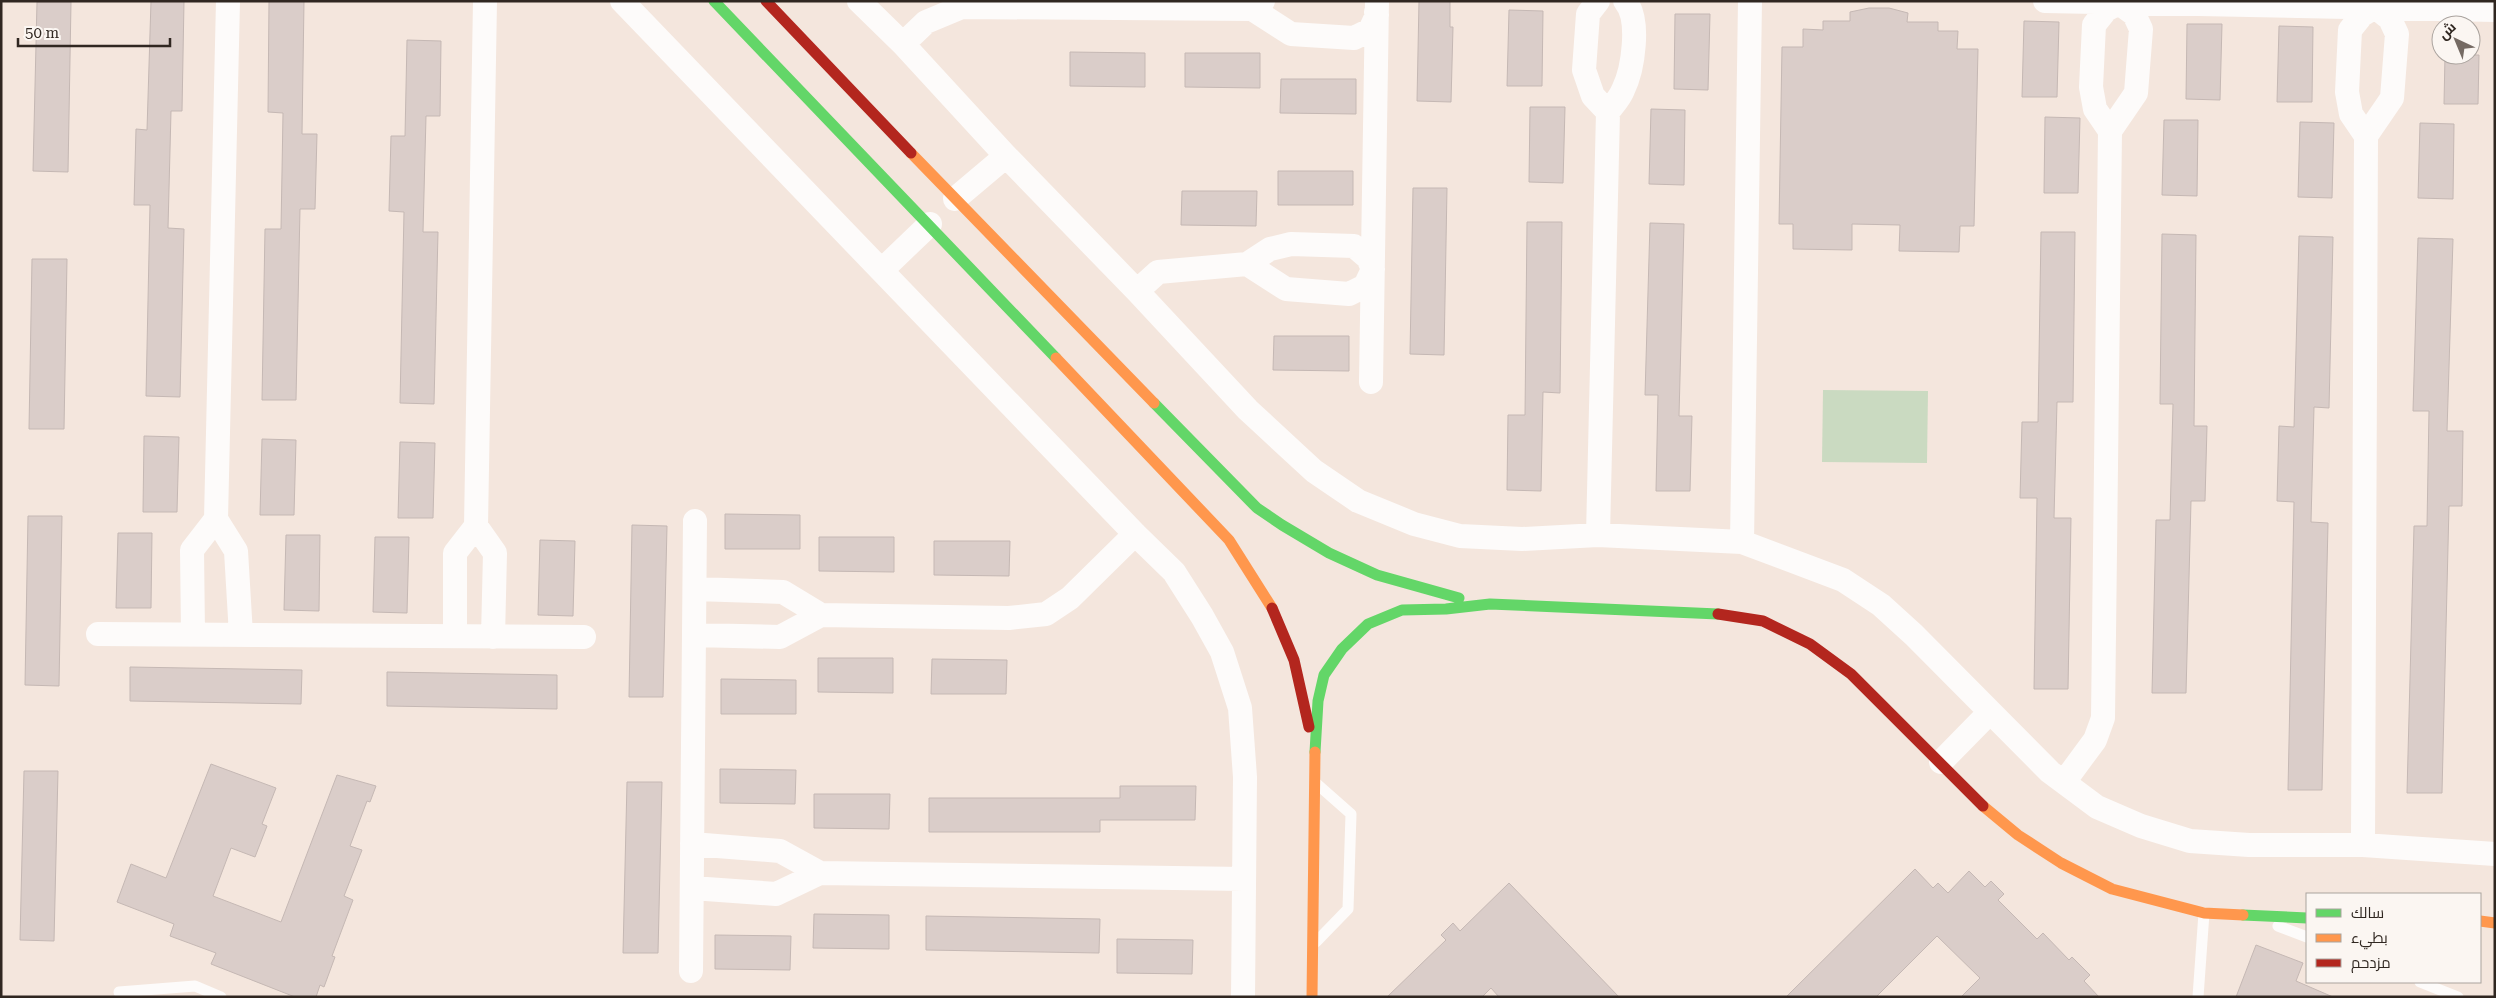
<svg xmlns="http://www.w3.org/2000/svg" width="2496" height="998" font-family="'Roboto Serif',Cairo,serif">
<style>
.green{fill:#cadac1}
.building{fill:#dacdc9;stroke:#c5b8b4}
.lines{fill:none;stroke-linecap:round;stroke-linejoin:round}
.lane{stroke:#fdfbfa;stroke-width:11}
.street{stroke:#fdfbfa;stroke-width:24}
.fast{stroke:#63d668;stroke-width:11}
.slow{stroke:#ff974d;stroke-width:11}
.jam{stroke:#b3261e;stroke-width:11}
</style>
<rect width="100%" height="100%" fill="#f4e6dd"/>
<path class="green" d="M1823 390 1928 391 1927 463 1822 462Z"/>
<path class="building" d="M151 1H184L182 111H171L168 228 184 229 180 397 146 396 150 205H134L136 129 147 130Z
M269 1H304L302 134H317L315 209H300L296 400H262L265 229H281L282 172 283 113 268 112Z
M1419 1H1450V27H1453L1451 102 1417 101Z
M37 2H71L68 172 33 171Z
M1869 8H1889L1908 13 1907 22H1938V31H1958L1957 49H1978L1974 226H1960L1959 252 1899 251 1900 225 1852 224V250L1793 249V224H1779L1782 47H1803V29L1823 30V21H1850V12Z
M1509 10 1543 11 1542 86H1507Z
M1675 14H1710L1708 90 1674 89Z
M2024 21 2059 22 2057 97H2022Z
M2187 24H2222L2220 100 2186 99Z
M2279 26 2313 27 2312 102H2277Z
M407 40 441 41 440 116H426L423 232H438L434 404 400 403 404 212 389 211 391 136H405Z
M1070 52 1145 53V87L1070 86Z
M1185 53H1260V88L1185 87Z
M2445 55H2479L2478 104H2444Z
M1281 79H1356V114L1280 113Z
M1530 107H1565L1563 183 1529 182Z
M1651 109 1685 110 1684 185 1649 184Z
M2045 117 2080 118 2078 193H2044Z
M2164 120H2198L2197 196 2162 195Z
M2300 122 2334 123 2332 198 2298 197Z
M2420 123 2454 124 2453 199 2418 198Z
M1278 171H1353V205H1278Z
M1413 188H1447L1444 355 1410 354Z
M1182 191H1257L1256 226 1181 225Z
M1527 222H1562L1560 393 1543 392 1541 491 1507 490 1508 415H1525Z
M1650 223 1684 224 1679 416H1692L1690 491H1656L1658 395H1645Z
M2041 232H2075L2073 402H2057L2054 518H2071L2068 689H2034L2037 498H2020L2022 422H2038Z
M2162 234 2196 235 2194 426H2207L2205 501H2191L2186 693H2152L2156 520H2170L2173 404H2160Z
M2299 236 2333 237 2329 408 2314 407 2311 522 2328 523 2322 790H2288L2294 502 2277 501 2279 426 2294 427Z
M2418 238 2453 239 2447 431H2463L2462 506H2449L2442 793H2407L2414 526H2427L2429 411H2413Z
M32 259H67L64 429H29Z
M1274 336H1349V371L1273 370Z
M144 436 179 437 177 512H143Z
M262 439 296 440 294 515H260Z
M400 442 435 443 433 518H398Z
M725 514 800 515V549H725Z
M28 516H62L59 686 25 685Z
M632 525 667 526 663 697H629Z
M118 533H152L151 608H116Z
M286 535H320L319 611 284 610Z
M375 537H409L407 613 373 612Z
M819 537H894V572L819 571Z
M540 540 575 541 573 616 538 615Z
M934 541H1010L1009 576 934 575Z
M818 658H893V693L818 692Z
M932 659 1007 660 1006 694H931Z
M130 667 302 670 301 704 130 701Z
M387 672 557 675V709L387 706Z
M721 679 796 680V714H721Z
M211 764 276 788 262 824 267 826 255 857 231 848 213 896 281 922 337 775 376 786 370 802 367 801 350 846 362 850 344 896 353 900 332 956 335 957 324 987 320 985 316 997H295L211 964 216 953 170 936 174 924 117 902 131 864 166 878Z
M720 769 796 770 795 804 720 803Z
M24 771H58L54 941 20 940Z
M627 782H662L658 953H623Z
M1120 786H1196L1195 820H1100V832H929V798H1120Z
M814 794H890L889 829 814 828Z
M1915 869 1933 888 1938 883 1948 893 1969 871 1985 887 1991 881 2004 894 1998 900 2037 939 2043 933 2069 960 2072 957 2090 975 2084 981 2099 997H1961L1980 978 1937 936 1876 997H1786Z
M1509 883 1619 997H1499L1491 988 1482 997H1387L1446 940 1441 935 1453 923 1460 931Z
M814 914 889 915V949L813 948Z
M926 916 1100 919 1099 953 926 950Z
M715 935 791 936 790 970 715 969Z
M1117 939 1193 940 1192 974 1117 973Z
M2256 945 2303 963 2296 981 2333 997H2236Z"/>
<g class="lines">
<path class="lane" d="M2278 926 2307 937
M1316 942 1348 909 1351 814 1317 784
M2420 982 2458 997
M119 992 195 986 221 997
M2198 997 2204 913"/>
<path class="street" d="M622 1 1135 534 1174 572 1202 616 1222 652 1240 708 1245 777 1243 997
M859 1 903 44 1006 156 1137 291 1248 410 1314 471 1358 501 1414 524 1460 536 1522 539 1598 535 1742 542 1843 580 1881 605 1914 635 2050 772 2097 807 2141 826 2190 841 2249 845H2363L2495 854
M1598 1 1588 14 1584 70 1593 96 1608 112
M2045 1 2495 10
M1252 9 1291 34 1354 38 1370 30 1377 15 1376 12
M903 44 926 22 962 7 1252 9 1263 1
M955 199 1006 156
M882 270 930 224
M1137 291 1158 272 1247 264 1270 249 1291 244 1354 246 1368 258 1373 269 1365 286 1349 294 1286 289 1247 264
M1371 382 1377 1
M216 519 228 1
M476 526 485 1
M1598 535 1608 112C1613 105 1620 98 1623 90 1633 70 1641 19 1625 1
M1742 542 1750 1
M821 615 1009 618 1046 614 1070 598 1135 534
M98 634 584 637
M193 634 192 550 216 519 236 551 241 635
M694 635 780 637 821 615 783 592 695 589
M455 636V553L476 526 495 553 493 637
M1941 762 1990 712
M2064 782 2095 740 2103 718 2110 131 2095 109 2091 87 2094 25 2106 10 2119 3 2134 14 2141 29 2136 93 2110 131
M2363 845 2366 136 2351 114 2347 92 2350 30 2362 15 2375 7 2390 19 2397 34 2392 98 2366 136
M820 873 1244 879
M692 888 776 894 820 873 780 851 692 844
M691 971 695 521"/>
<path class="fast" d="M714 1 1056 358
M1154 403 1257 508 1282 525 1329 553 1377 575 1459 598
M1315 752 1318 701 1324 675 1342 649 1368 624 1402 610 1446 609 1490 604 1718 614
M2243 915 2307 918"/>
<path class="slow" d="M911 153 1154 403
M1056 358 1229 540 1272 608
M1983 806 2018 835 2061 863 2112 889 2204 913 2243 915
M2480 921 2495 923
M1312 997 1315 752"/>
<path class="jam" d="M766 1 911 153
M1272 608 1294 660 1309 727
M1718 614 1763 621 1810 644 1851 674 1983 806"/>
</g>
<rect width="2496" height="998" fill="none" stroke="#302721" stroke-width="5"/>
<rect x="2306" y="893" width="175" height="90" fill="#fbf6f2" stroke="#aaa39e"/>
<rect x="2316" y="909" width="25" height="8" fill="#63d668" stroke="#aaa39e"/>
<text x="2351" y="918" font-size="15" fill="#302721">سالك</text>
<rect x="2316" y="934" width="25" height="8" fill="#ff974d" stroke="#aaa39e"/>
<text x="2351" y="943" font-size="15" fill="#302721">بطيء</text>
<rect x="2316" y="959" width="25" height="8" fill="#b3261e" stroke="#aaa39e"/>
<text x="2351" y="968" font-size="15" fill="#302721">مزدحم</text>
<g transform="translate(2456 40) rotate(316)"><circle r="24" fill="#fbf6f2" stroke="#aaa39e"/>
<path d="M0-4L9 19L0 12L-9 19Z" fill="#756a63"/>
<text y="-8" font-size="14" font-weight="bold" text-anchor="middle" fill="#302721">ش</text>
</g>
<path d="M18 38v8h152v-8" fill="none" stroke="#302721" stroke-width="2.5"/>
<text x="25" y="38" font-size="15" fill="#302721" stroke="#fbf6f2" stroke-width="4" paint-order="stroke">50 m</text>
</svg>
